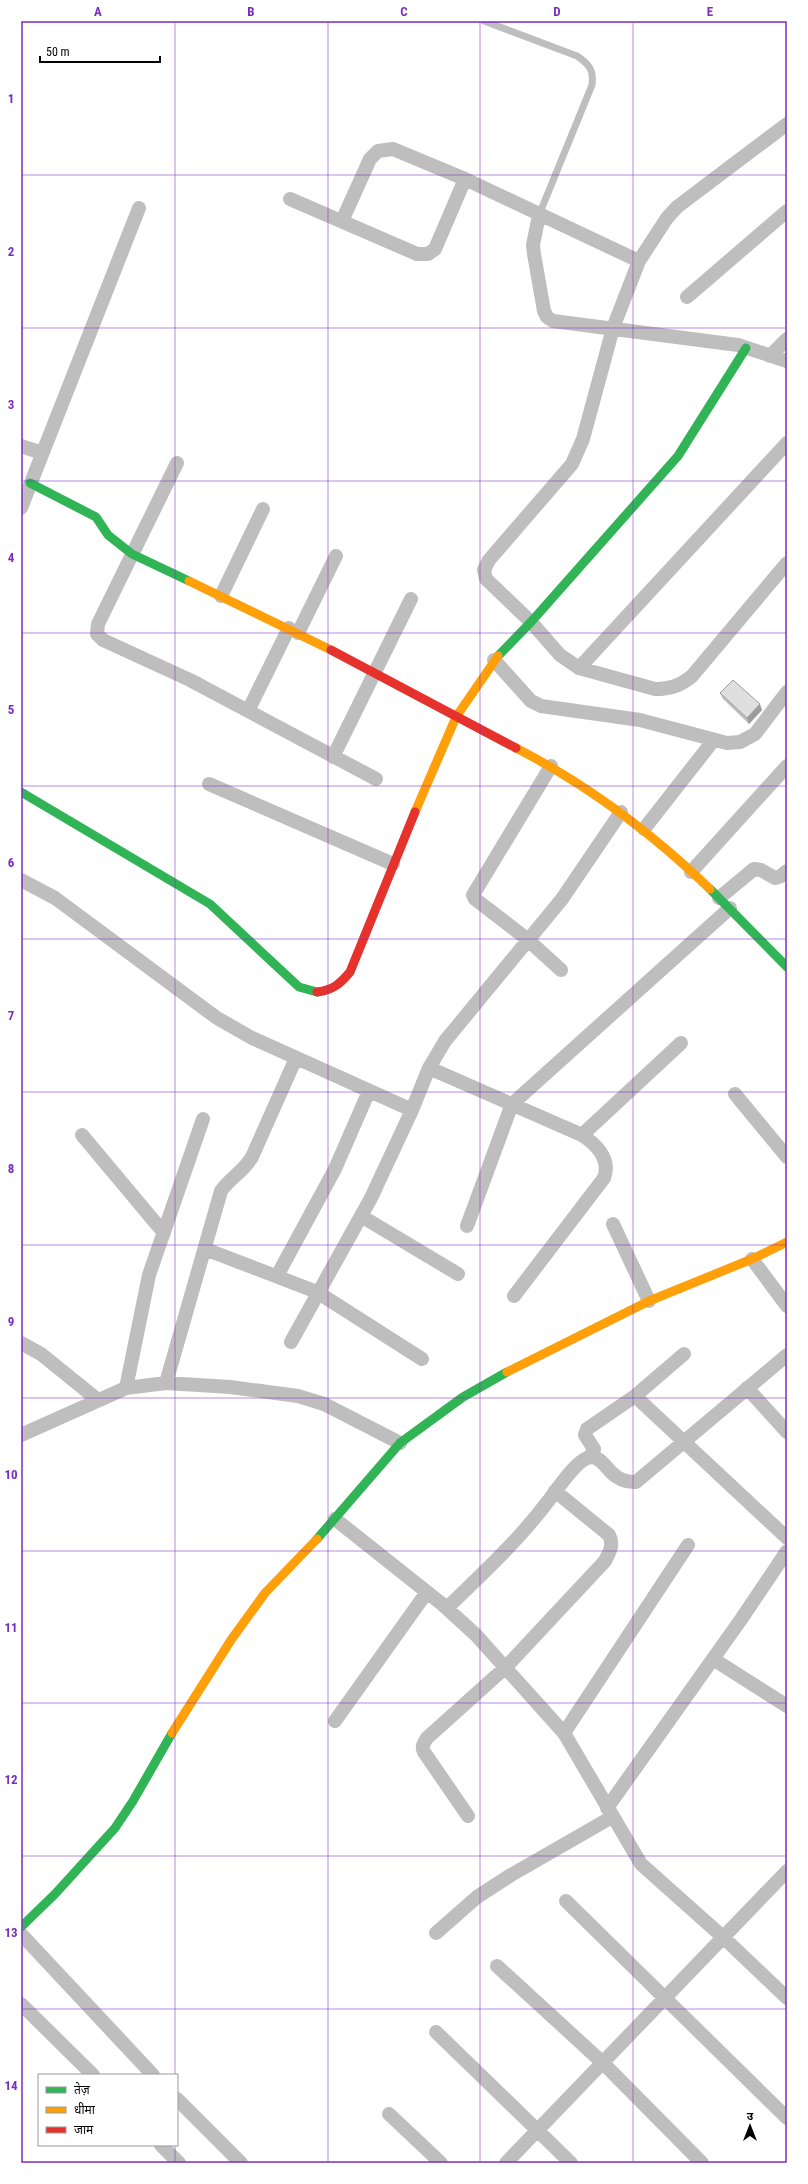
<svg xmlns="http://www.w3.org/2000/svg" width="808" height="2184" font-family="'Roboto Condensed','Noto Sans Devanagari',sans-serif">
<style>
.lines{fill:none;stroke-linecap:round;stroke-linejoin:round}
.lane{stroke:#bebebe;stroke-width:7}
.street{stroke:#bebebe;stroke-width:14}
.fast{stroke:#30b455;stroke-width:9}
.slow{stroke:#ff9f0a;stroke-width:9}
.jam{stroke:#e5322d;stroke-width:9}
.wall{fill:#c0c0c0}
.shaded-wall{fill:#9c9c9c}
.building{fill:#dfdfdf;stroke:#9c9c9c}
.grid{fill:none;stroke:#7b2cbf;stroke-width:1;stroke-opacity:0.55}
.neatline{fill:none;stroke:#7b2cbf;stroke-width:1.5}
.grid-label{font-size:13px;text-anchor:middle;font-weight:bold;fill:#7b2cbf}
</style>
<rect width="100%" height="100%" fill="#fff"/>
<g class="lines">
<path class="lane" d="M484 21 577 56C589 64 594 70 592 85L539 215"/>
<path class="street" d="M787 124 677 207 667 218 639 261 613 328 583 439 572 464 489 560 484 570 486 579 531 622 560 655 579 668 655 689C670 689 680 686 692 676L787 563
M290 199 417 254H428L435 249 465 179
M539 215 533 245 534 254 544 311 547 317 553 321 738 345 787 361
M342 221 370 159 378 151 393 149 465 179 639 261
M687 297 787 211
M770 356 787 339
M21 446 42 453
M177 463 98 624 97 634 103 640 190 680 376 779
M21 508 139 208
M221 596 263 509
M298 633 336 556
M494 660 531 701 541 706 640 720 727 743 740 742 755 734 787 692
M579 668 787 443
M248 711 289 628
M333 757 411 599
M551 766 473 895 475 899 527 939 561 970
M209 784 393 864
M644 829 713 741
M691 872 787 766
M21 880 55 898 217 1018 252 1038 412 1110
M719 898 754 869 761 870 775 878 781 876 787 871
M429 1068 582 1135C597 1145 611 1159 604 1178L514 1296
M735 1094 787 1157
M82 1135 164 1233
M582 1135 681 1043
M361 1216 458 1274
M613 1224 649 1301
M467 1226 512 1104 730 908
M205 1249 317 1292 422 1359
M752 1259 787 1306
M277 1276 335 1169 369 1091
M291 1342 371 1198 412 1110 429 1068 445 1041 562 899 621 812
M21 1343 41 1354 98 1400
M166 1383 221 1191C230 1178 244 1171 252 1157L296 1058
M126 1388 149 1275 203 1119
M747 1388 787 1432
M635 1396 787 1538
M21 1435 126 1388 166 1383 230 1387 298 1396 324 1404 400 1443
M590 1457 594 1449 585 1435 587 1429 635 1396 684 1354
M335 1519 442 1604 476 1635 564 1733 641 1864 724 1938 787 1998
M447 1608C483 1573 519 1540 549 1500 557 1490 577 1458 591 1457 607 1457 608 1483 636 1482L787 1355
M713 1659 787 1706
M335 1721 427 1592
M564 1733 688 1545
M607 1808 742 1618 787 1551
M468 1816 424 1752C421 1746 424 1743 427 1738L506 1667 605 1561C610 1551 614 1545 609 1535L555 1491
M566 1901 787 2118
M436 1933 477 1897 511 1875 612 1817
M21 1934 153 2075
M497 1966 603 2063 702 2163
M21 2004 93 2075
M436 2032 571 2163
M177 2099 241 2163
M389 2114 441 2163
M161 2145 179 2163
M506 2163 787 1871"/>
<path class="fast" d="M30 483 96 517 108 535 132 554 189 581
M498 656 531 622 678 456 746 348
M21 792 210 904 299 987 317 992
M710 889 787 967
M317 1539 400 1443 463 1397 507 1372
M21 1927 55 1894 115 1828 133 1801 172 1733"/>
<path class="slow" d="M189 581 331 650
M516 748C588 785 652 833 710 889
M415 812 456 717 498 656
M507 1372 649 1301 752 1259 787 1242
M172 1733 231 1640 265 1593 317 1539"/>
<path class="jam" d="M331 650 516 748
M317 992C333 990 340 984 350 972L415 812"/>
</g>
<path class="wall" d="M720 693 762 710 749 724 723 699Z"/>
<path class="shaded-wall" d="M760 704 762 710 749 724 747 718Z"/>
<path class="building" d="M733 680 760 704 747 718 720 693Z"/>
<path class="grid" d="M175 21V2075M328 21V2163M480 21V2163M633 21V2163M21 175H787M21 328H787M21 481H787M21 633H787M21 786H787M21 939H787M21 1092H787M21 1245H787M21 1398H787M21 1551H787M21 1703H787M21 1856H787M21 2009H787M175 2145V2163"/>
<rect width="808" height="2184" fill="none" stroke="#ffffff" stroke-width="44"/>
<rect x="38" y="2074" width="140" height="72" fill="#ffffff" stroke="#999999"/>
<rect x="46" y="2087" width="20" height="6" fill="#30b455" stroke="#999999"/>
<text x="74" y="2094" font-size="12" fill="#000000">तेज़</text>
<rect x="46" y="2107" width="20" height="6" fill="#ff9f0a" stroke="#999999"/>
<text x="74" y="2114" font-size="12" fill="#000000">धीमा</text>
<rect x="46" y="2127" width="20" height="6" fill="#e5322d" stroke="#999999"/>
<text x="74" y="2134" font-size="12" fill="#000000">जाम</text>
<g transform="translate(750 2126)" stroke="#ffffff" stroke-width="3" paint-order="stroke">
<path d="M0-3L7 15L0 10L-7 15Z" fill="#000000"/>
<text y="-6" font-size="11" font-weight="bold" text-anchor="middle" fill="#000000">उ</text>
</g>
<path d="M40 56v6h120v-6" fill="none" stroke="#000000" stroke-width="2"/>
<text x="46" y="56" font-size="12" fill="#000000" stroke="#ffffff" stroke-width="3" paint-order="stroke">50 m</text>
<rect x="22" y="22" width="764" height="2140" class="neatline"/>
<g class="grid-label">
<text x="98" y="16">A</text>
<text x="251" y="16">B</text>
<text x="404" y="16">C</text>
<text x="557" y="16">D</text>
<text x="710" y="16">E</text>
<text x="11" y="103">1</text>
<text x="11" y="256">2</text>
<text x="11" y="409">3</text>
<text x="11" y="562">4</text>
<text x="11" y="714">5</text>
<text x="11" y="867">6</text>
<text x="11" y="1020">7</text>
<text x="11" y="1173">8</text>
<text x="11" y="1326">9</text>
<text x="11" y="1479">10</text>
<text x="11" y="1632">11</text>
<text x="11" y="1784">12</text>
<text x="11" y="1937">13</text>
<text x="11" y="2090">14</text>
</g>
</svg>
